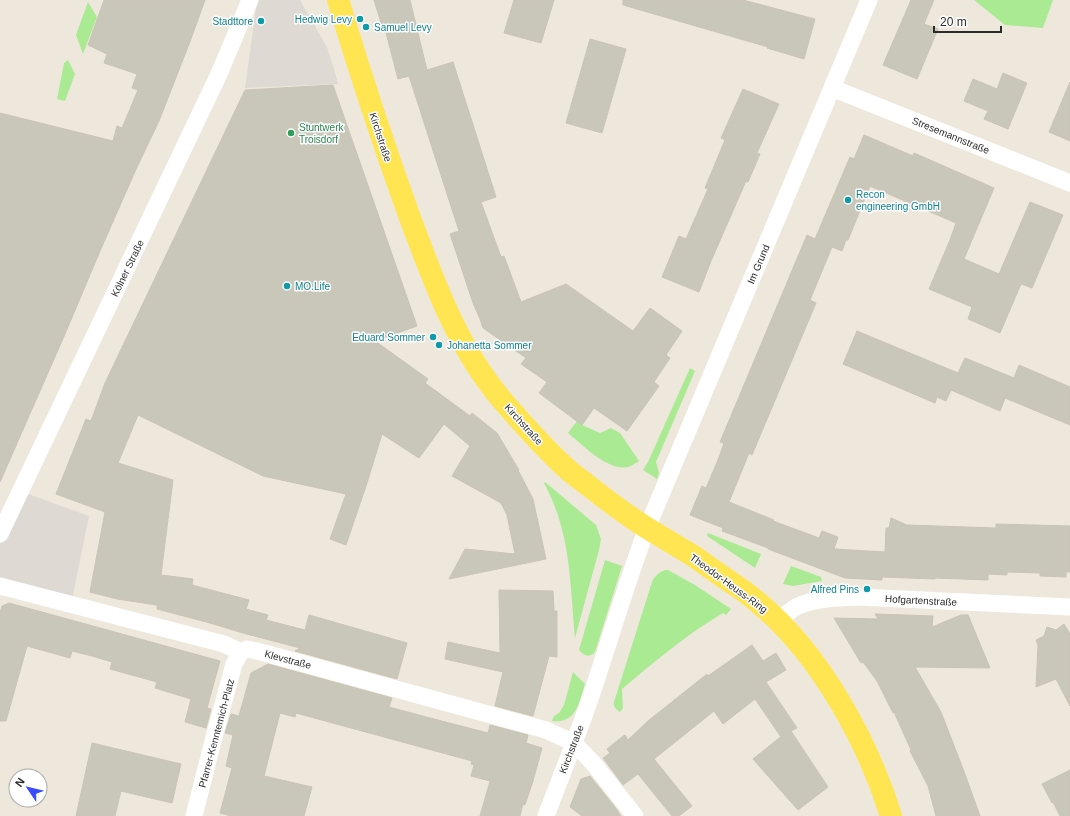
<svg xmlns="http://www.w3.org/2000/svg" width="1070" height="816" font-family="Helvetica,sans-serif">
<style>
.green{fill:#a9ea93}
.plaza{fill:#dedad3}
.building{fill:#c9c6ba;stroke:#cac4b5}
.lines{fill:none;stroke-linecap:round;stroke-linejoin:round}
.street{stroke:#fff;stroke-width:17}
.primary{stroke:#fee551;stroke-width:22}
.culture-dot{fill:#0f9aa8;stroke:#fff;stroke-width:1.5}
.leisure-dot{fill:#2e9e5b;stroke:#fff;stroke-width:1.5}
.labels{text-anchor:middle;stroke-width:3;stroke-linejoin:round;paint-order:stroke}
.culture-label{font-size:10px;fill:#0d838f;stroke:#fff;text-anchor:end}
.leisure-label{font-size:10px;fill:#27864d;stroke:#fff;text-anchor:start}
.street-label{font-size:10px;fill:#2b2b2b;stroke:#fff}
</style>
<rect width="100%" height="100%" fill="#eee8dc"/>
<path class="green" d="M974 0H1053L1043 28 1005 25Z
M88 2 97 17 83 54 76 35Z
M68 60 75 74 65 101 57 99 64 63Z
M690 368 695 371 656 462 659 473 657 479 643 470 648 462Z
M577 421 582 425 600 433 611 428 620 433 639 461C635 463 632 466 628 467 607 471 583 445 568 433Z
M545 482 596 525 601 539 599 550 575 638C570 584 571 532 544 483Z
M708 533 761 554 755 568 707 536Z
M605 560 622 566 595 652C589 658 584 656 579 650Z
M791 566 821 577 822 581 793 586 783 584Z
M665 570H668L695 585 731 609 726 615 723 613C686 635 654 662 622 689L623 708 620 712C616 710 613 706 614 702L652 582C654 577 659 572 665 570Z
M573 672 585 684C579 702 577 724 552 721L554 716 559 713 564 705Z"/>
<path class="plaza" d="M257 0H300L327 47 335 72 338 84 245 88Z
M20 491 89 516 71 605 0 586V534Z"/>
<path class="building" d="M104 0H205L191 39 159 121 137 167 100 251 65 334 0 482V113L113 141 117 126 122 128 138 90 132 88 137 74 104 63 107 54 88 45Z
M374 0H410L427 70 453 62 496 197 481 202 501 257 504 256 521 302 566 284 633 331 650 308 682 331 666 355 670 358 654 382 659 386 627 431 594 408 582 425 539 393 547 382 521 364 526 358 483 328 480 319 473 303 450 234 459 231 409 76 398 79 384 25 382 26Z
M514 0H554L541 43 504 33Z
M623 0H743L815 19 804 59 767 48 768 47 623 5Z
M911 0H934L924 24 938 29 917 79 883 65Z
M590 39 626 49 602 133 566 123Z
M1003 73 1027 83 1008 129 984 119 988 111 964 101 973 79 997 89Z
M1070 82V141L1049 132Z
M333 85 417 326 375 341 428 379 425 383 470 416 472 413 497 433 519 470H518L533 499 546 559 449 579 465 549 515 554 507 515 501 503 452 476 470 446 444 424 419 458 382 434 367 483 346 545 330 539 346 494 263 476 138 415 118 463 173 480 161 575 193 579 192 585 249 600 246 609 268 615 266 620 305 630 309 615 407 643 397 679 295 651 300 648 243 633 210 623 157 609V605L117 599 90 592 105 512 56 494 86 419 91 421 105 383 245 90Z
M743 89 779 104 757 153 760 154 748 182 746 181 711 261 699 292 662 277 679 236 686 239 708 189 705 188 725 140 721 138Z
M864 135 913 156 914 153 994 188 964 259 999 274 1030 202 1063 215 1032 288 1021 284 1000 333 968 319 972 307 929 289 950 240 956 223 870 186 848 240H846L842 251 832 247 810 300 816 303 752 455 749 453 729 502 774 520 773 521 819 538 822 531 838 537 834 549 885 552 886 528H889L891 518 907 525 996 528V524L1070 526V572H1066V577L1040 576V573L1007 572V575L988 574V580L935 578V579L882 577V580L845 578 768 549V548L722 531 723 528 690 515 702 486 706 488 718 460 724 443 720 442 807 235 815 239 850 157 854 159Z
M857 331 958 373 965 358 1014 378 1019 365 1070 387V425L1005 398 1000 411 951 390 946 401 937 397 935 403 843 364Z
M499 590 553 591 554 611H557V657L549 656 533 716 495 706 503 672 445 659 448 642 500 653Z
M9 603 220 661 207 708 211 709 206 728 185 722 191 699 155 688 157 682 110 669 112 662 92 656 72 651 70 658 27 646 6 721H0V613L2 606Z
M875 614 933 616 932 627 961 615H968L990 668 915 667 941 712 965 774 980 816H936L928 786 910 751 911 750 894 712 893 713 877 681 863 662 861 663 834 618 878 619Z
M1064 624 1070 634V706L1056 679 1036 687 1038 645 1036 640 1044 636 1047 627 1056 630Z
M752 645 763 661 776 653 786 670 766 682 797 728 791 731 828 787 798 810 753 759 783 735 781 737 755 699 723 724 714 711 654 759 692 806 679 816H672L638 774 623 785 603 758 610 753 607 749 622 737 625 735 628 740 648 721 707 674 708 676Z
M268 664 392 698 389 707 430 718 488 733 490 725 528 735 526 743 542 748 533 781 525 805 523 804 520 816H480L490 781 471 776 474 765 471 764 472 761 296 713 295 717 280 713 264 776 312 787 304 816H231L220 813 232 768 226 766 233 735 225 733 231 714 239 716 251 673Z
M92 743 181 764 172 803 121 791 115 816H76Z
M1070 770V816H1060L1053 802 1052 803 1042 784Z
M590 776 615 807 621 816H582L570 807 581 779Z"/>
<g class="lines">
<path class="street" d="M832 88 1070 183
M0 534 219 74 250 0
M0 586 224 644 241 652
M778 620C784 616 790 611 796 607 814 598 839 598 859 597L1070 607
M241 652 247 649 257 651 546 730 574 743 593 763 635 816
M194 816 213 741 234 664 241 652
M546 816C561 776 577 737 591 696 610 640 626 584 647 528L869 0"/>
<path class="primary" d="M338 0C360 73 384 146 410 218 434 282 457 347 502 400 521 422 543 447 565 467 571 473 578 478 585 483 605 499 625 514 647 528 663 538 679 547 695 557 706 565 717 573 729 581 740 588 751 596 761 605 821 656 868 742 891 816"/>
</g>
<g class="culture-dot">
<circle cx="360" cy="19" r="4"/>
<circle cx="261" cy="21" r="4"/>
<circle cx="366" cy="27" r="4"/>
<circle cx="848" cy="200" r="4"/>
<circle cx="287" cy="286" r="4"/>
<circle cx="433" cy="337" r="4"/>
<circle cx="439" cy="345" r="4"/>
<circle cx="867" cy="589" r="4"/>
</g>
<circle class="leisure-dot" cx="291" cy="133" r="4"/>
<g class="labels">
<g class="culture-label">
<text x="352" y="23">Hedwig Levy</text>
<text x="253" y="25">Stadttore</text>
<text x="374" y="31" text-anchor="start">Samuel Levy</text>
<text x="856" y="198" text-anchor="start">Recon<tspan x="856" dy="12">engineering GmbH</tspan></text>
<text x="295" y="290" text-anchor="start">MO.Life</text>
<text x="425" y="341">Eduard Sommer</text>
<text x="447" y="349" text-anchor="start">Johanetta Sommer</text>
<text x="859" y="593">Alfred Pins</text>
</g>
<g class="leisure-label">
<text x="299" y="131">Stuntwerk<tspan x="299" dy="12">Troisdorf</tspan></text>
</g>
<g class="street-label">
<text transform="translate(951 135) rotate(22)" y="4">Stresemannstraße</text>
<text transform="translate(381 137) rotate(72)" y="4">Kirchstraße</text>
<text transform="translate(758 264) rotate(-67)" y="4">Im Grund</text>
<text transform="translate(127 268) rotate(-64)" y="4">Kölner Straße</text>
<text transform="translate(524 424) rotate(48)" y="4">Kirchstraße</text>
<text transform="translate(729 583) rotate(36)" y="4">Theodor-Heuss-Ring</text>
<text transform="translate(921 600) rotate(3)" y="4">Hofgartenstraße</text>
<text transform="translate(288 659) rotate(15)" y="4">Klevstraße</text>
<text transform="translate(216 733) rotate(-75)" y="4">Pfarrer-Kenntemich-Platz</text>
<text transform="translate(571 749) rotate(-69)" y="4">Kirchstraße</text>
</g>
</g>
<g transform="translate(28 788) rotate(305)"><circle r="19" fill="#ffffff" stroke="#aaaaaa"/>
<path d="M0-3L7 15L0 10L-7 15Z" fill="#384bff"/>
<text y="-6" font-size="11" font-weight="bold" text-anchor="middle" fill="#2b2b2b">N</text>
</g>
<path d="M934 26v6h67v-6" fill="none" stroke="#2b2b2b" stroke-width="2"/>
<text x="940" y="26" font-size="12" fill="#2b2b2b" stroke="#ffffff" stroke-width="3" paint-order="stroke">20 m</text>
</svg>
